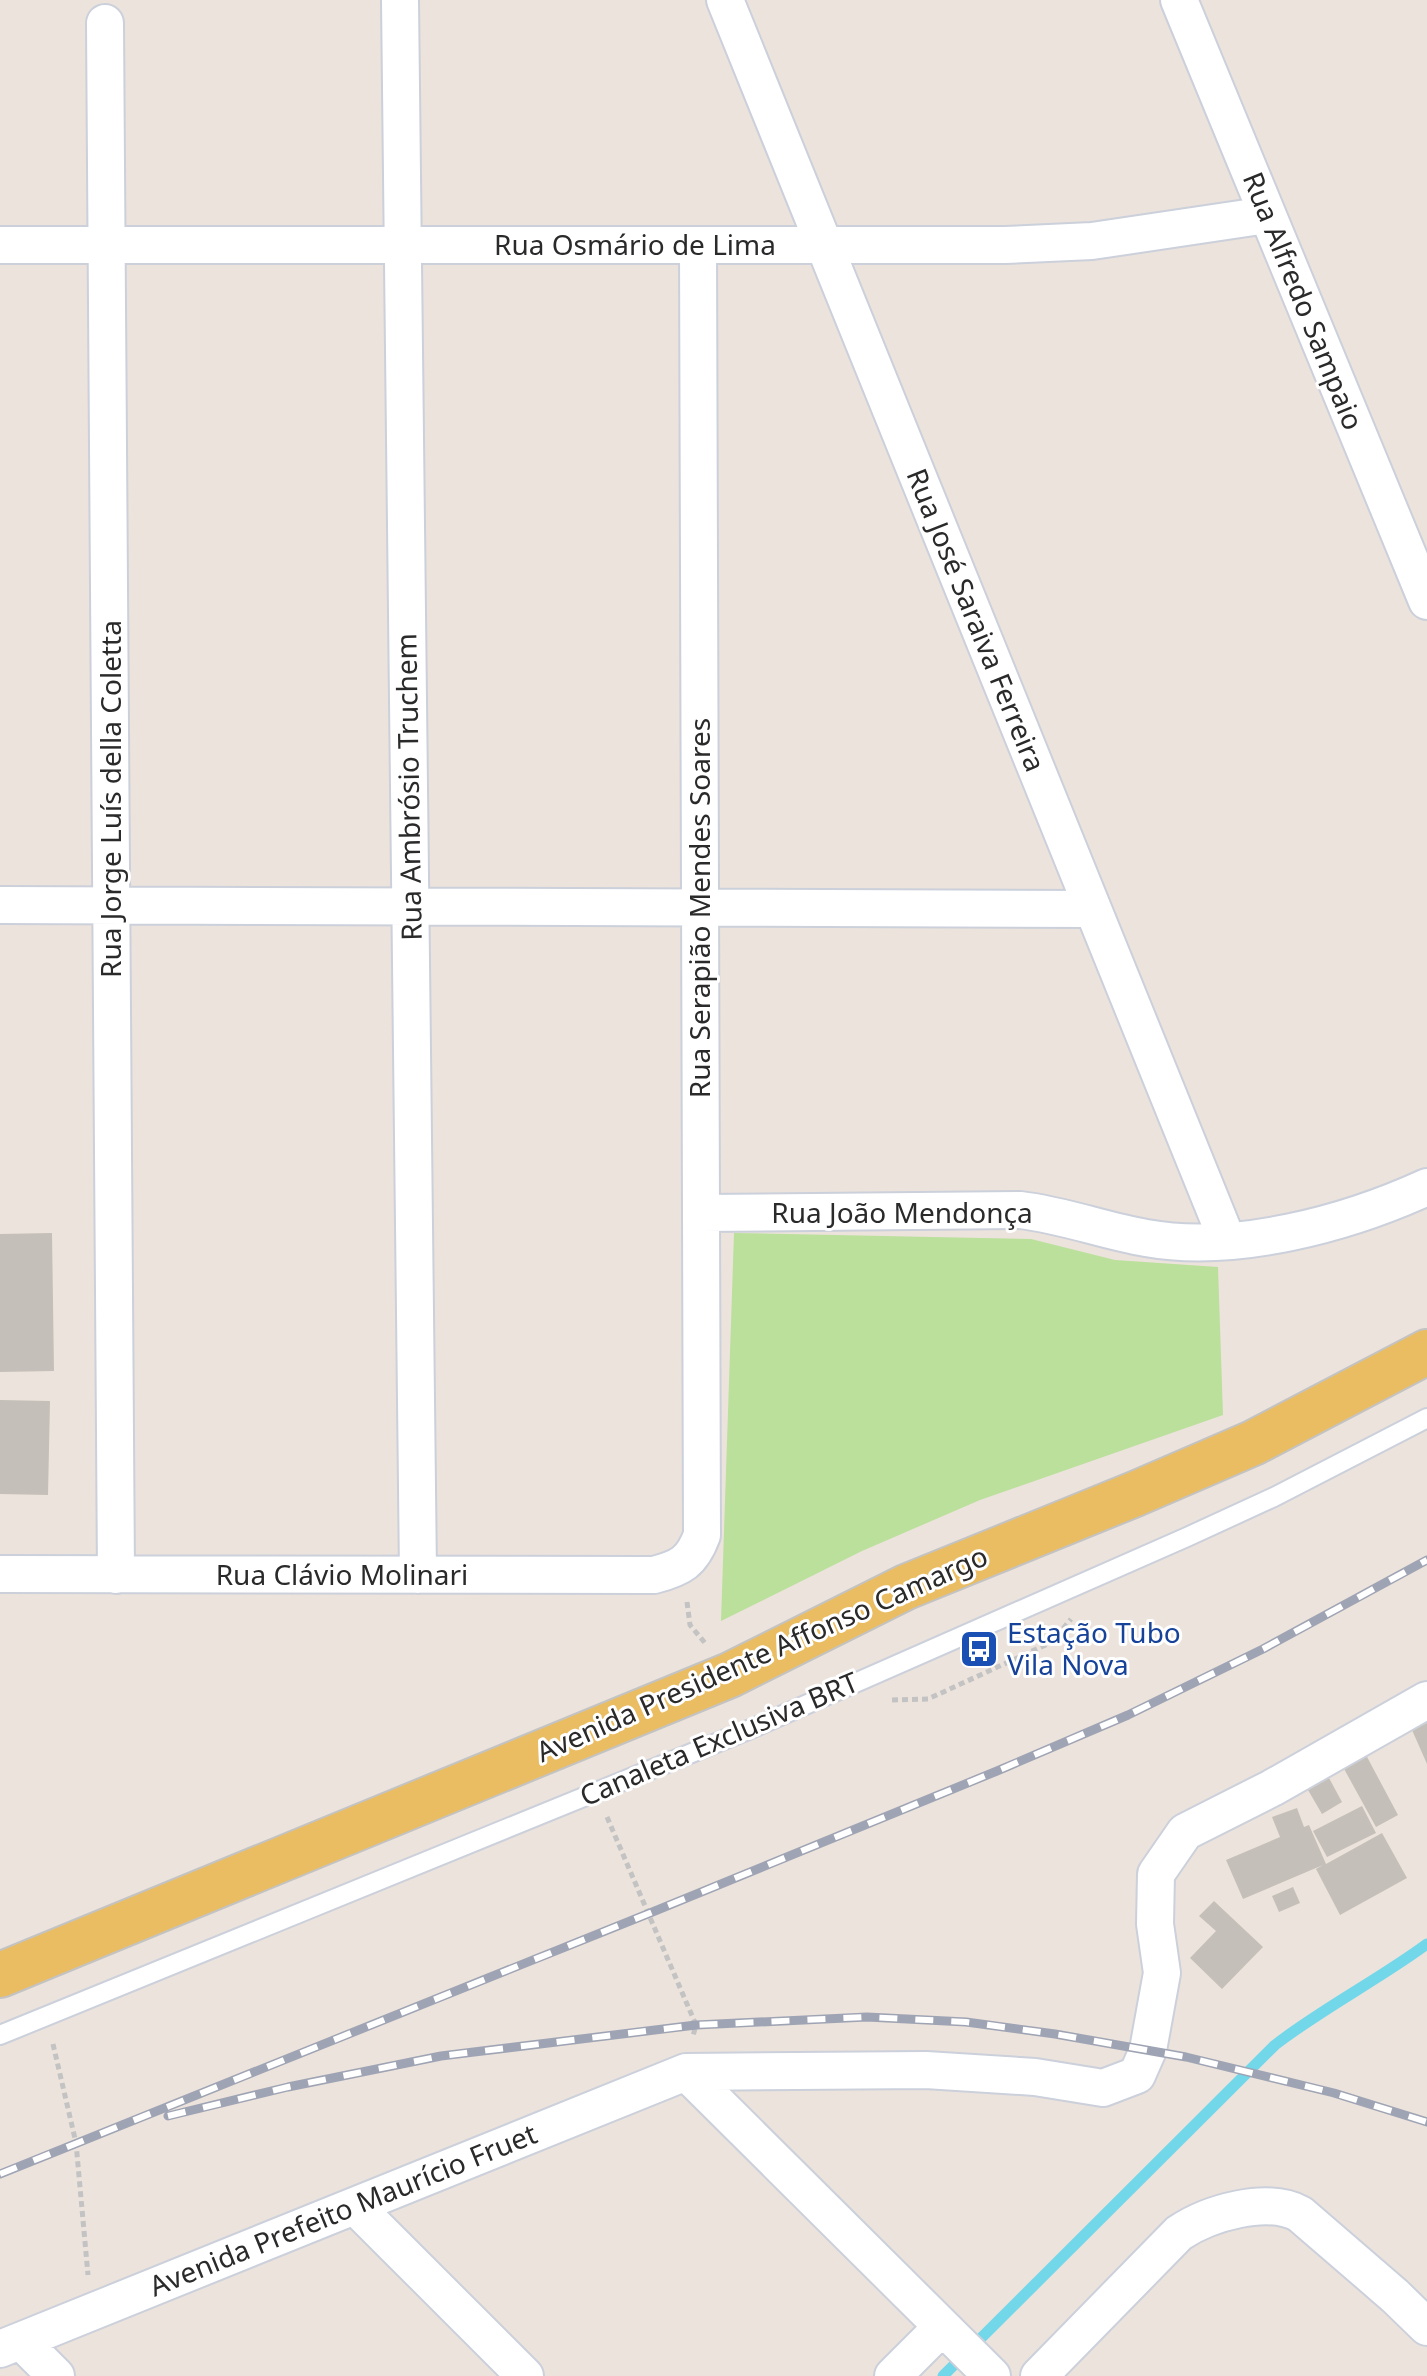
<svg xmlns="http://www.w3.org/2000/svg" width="1427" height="2376" font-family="'Noto Sans',sans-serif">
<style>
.green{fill:#bae09b}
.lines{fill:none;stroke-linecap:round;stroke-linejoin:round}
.stream{stroke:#73d7ea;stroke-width:11}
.building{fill:#c4bfb8}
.service-casing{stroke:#cbd0db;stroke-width:22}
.minor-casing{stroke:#cbd0db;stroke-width:40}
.primary-casing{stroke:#c3c3c3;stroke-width:48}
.path{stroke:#c3c3c3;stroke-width:5;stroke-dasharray:6 4;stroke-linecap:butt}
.service{stroke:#fff;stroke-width:18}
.minor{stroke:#fff;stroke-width:36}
.primary{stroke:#ebbd62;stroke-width:44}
.rail-casing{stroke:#9fa4b4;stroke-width:9}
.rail{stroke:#fff;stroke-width:6;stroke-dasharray:18;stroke-linecap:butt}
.labels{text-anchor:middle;stroke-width:6;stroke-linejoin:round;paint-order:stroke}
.street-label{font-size:28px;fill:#2a2a2a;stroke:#fff}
.transit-label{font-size:28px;fill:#164399;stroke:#fff;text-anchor:start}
</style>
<rect width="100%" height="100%" fill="#ece3dc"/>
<path class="green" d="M734 1233 1031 1239 1115 1260 1218 1267 1223 1415 980 1500 862 1551 721 1621Z"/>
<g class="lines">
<path class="stream" d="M943 2376 1275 2045C1323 2008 1378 1980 1427 1944"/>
</g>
<path class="building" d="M52 1233 54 1371 0 1372V1234Z
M0 1400 50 1401 48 1495 0 1494Z
M1427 1723V1764L1412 1730Z
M1366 1755 1398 1815 1376 1827 1343 1767Z
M1329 1778 1342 1802 1322 1814 1308 1790Z
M1362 1806 1376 1833 1327 1857 1313 1831Z
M1297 1808 1304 1827 1309 1825 1326 1864 1382 1833 1407 1878 1340 1915 1316 1869 1323 1865 1243 1899 1226 1860 1280 1837 1272 1817Z
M1293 1887 1300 1903 1279 1912 1272 1896Z
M1214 1901 1263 1947 1222 1989 1190 1958 1216 1931 1199 1916Z"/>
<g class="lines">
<g class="service-casing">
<path id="service" d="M0 2035 753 1728 1187 1537 1274 1497 1427 1418"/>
</g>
<g class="minor-casing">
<path id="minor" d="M400 0 418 1575
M725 0 1227 1240
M1179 0 1427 601
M105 23 116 1575
M0 245H1005L1092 241 1267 215
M0 905 1093 909
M701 1213 1020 1210C1064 1215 1104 1231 1146 1238 1235 1254 1346 1224 1427 1187
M0 1574 654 1575C681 1568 692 1562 702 1535L698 245
M686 2072 992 2376
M355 2206 525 2376
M21 2341 56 2376
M0 2349 686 2072 926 2070 1035 2077 1103 2088 1137 2075 1148 2050 1162 1973 1155 1924 1156 1874 1185 1832 1272 1788 1427 1700
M893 2376 942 2327
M1039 2376 1179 2233C1209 2213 1267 2196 1300 2214L1395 2296 1427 2327"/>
</g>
<g class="primary-casing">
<path id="primary" d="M0 1975 730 1675 906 1587 1135 1494 1253 1443 1427 1352"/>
</g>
<path class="path" d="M687 1602 690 1625 705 1643
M892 1700 928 1699 1052 1642 1071 1619
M607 1817 696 2025 693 2036
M53 2044 76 2143 88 2275"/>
<use href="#service" class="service"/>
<use href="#minor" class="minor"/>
<use href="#primary" class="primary"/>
<g class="rail-casing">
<path id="rail" d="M168 2116 288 2087 441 2056 696 2025 867 2017 966 2022 1055 2034 1186 2057 1334 2093 1427 2122
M0 2174 650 1913 997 1771 1128 1715 1263 1649 1427 1560"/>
</g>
<use href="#rail" class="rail"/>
</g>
<defs>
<g id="bus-square" transform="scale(2)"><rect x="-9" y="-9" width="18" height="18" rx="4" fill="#1a4fb4" stroke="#fff"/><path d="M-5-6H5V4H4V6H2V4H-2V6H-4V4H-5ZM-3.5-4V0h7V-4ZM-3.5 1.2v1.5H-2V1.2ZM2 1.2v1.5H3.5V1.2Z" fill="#fff"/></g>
</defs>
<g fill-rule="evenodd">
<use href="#bus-square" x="979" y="1649"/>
</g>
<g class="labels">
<g class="street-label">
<text x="635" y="255">Rua Osmário de Lima</text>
<text transform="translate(1303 301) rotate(68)" y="10">Rua Alfredo Sampaio</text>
<text transform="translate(976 620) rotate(68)" y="10">Rua José Saraiva Ferreira</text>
<text transform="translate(409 787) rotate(-91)" y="10">Rua Ambrósio Truchem</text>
<text transform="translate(111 799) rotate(-90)" y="10">Rua Jorge Luís della Coletta</text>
<text transform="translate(700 908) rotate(-90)" y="10">Rua Serapião Mendes Soares</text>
<text x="902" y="1223">Rua João Mendonça</text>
<text x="342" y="1585">Rua Clávio Molinari</text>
<text transform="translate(762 1654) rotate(-24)" y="10">Avenida Presidente Affonso Camargo</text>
<text transform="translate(719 1739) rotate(-23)" y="10">Canaleta Exclusiva BRT</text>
<text transform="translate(343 2210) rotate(-22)" y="10">Avenida Prefeito Maurício Fruet</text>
</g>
<g class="transit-label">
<text x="1007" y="1643">Estação Tubo<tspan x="1007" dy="32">Vila Nova</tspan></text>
</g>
</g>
</svg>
